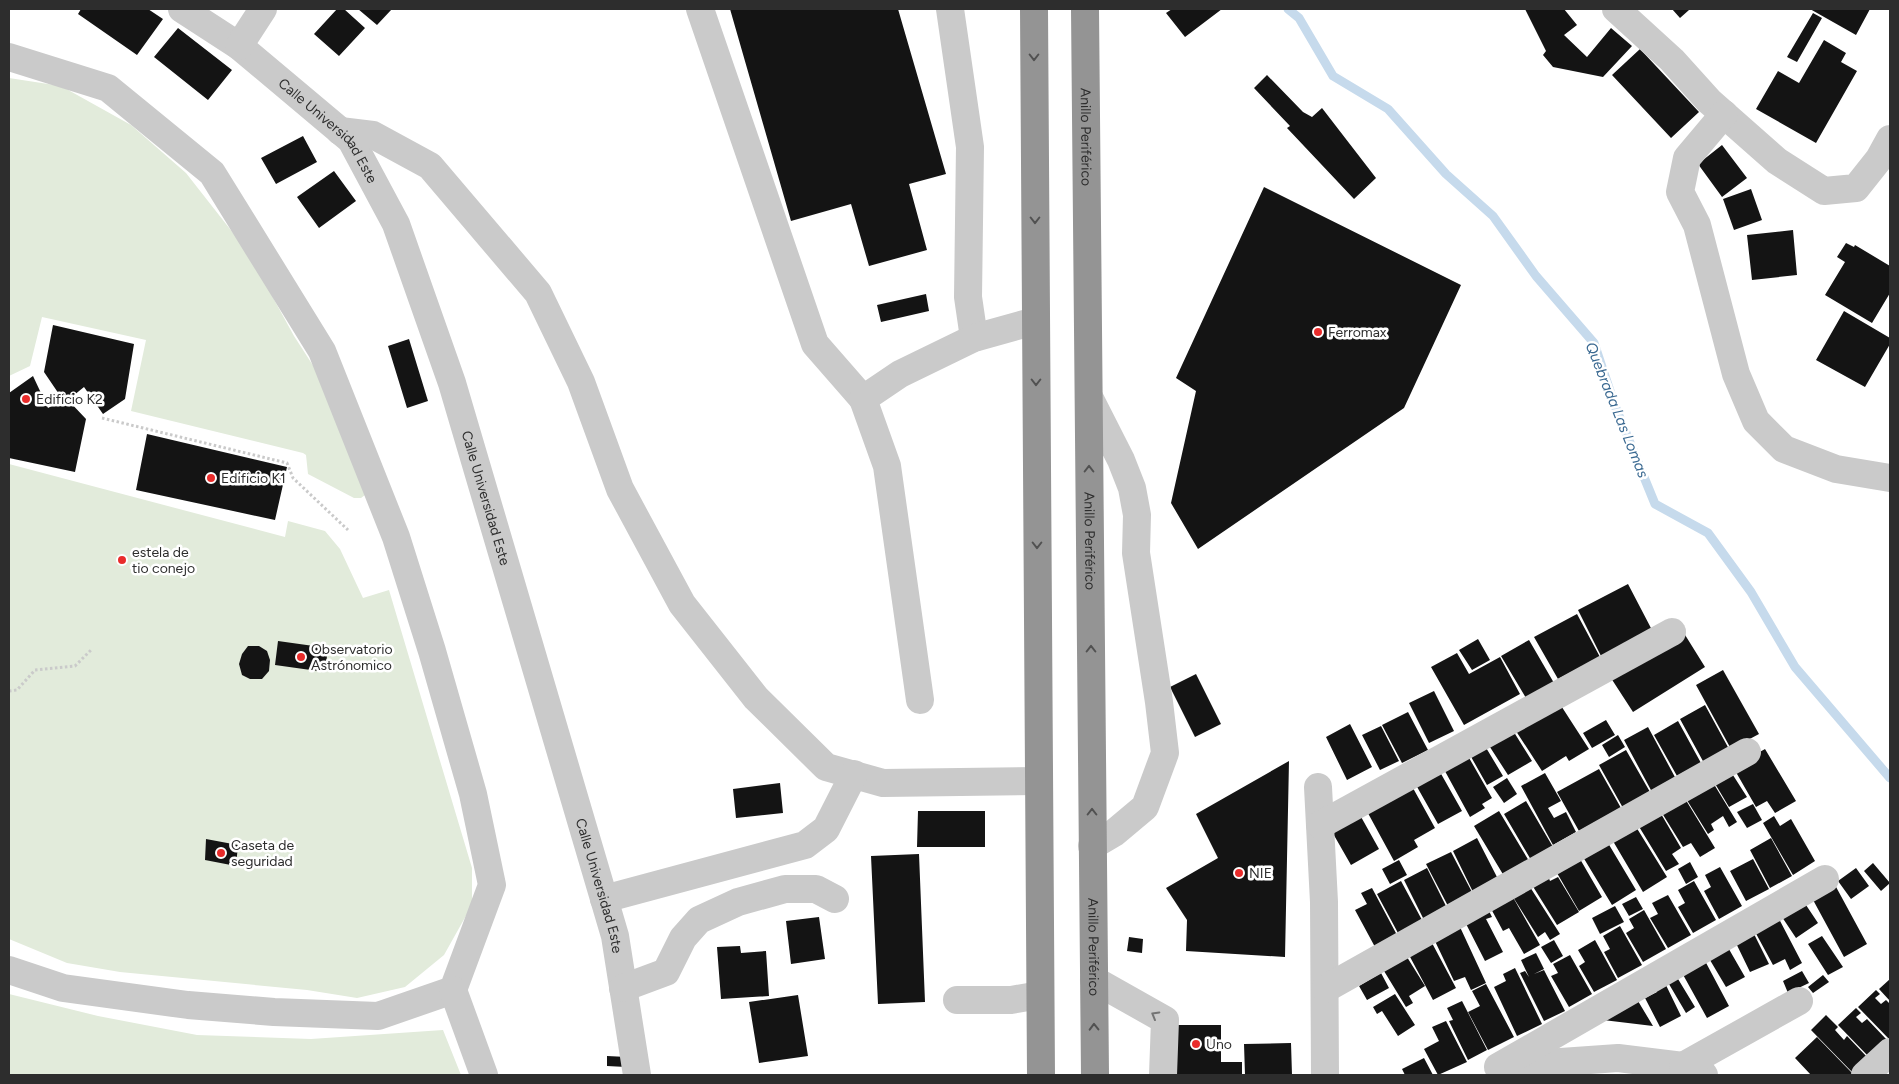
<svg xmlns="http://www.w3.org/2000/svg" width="1899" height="1084" font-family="Figtree,sans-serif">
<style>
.green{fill:#e2ebdb}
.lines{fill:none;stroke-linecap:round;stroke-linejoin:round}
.stream{stroke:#c6daec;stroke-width:9}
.building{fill:#141414}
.path{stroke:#cacaca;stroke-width:3;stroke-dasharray:2.5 2.5;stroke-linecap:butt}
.minor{stroke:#cacaca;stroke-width:28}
.highway{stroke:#949494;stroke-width:28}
.oneway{stroke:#515151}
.oneway2{stroke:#747474}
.poi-dot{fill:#e92c2b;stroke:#fff;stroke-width:2}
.labels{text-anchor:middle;stroke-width:5;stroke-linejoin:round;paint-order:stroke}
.street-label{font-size:14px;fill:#2d2d2d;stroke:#fff}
.poi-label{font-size:14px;fill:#2d2d2d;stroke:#fff;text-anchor:start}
.water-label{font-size:15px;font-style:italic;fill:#3a6991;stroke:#fff}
</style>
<rect width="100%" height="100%" fill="#fff"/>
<path class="green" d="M9 78 61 86 131 125 186 173 248 252 294 336 323 381 369 492 361 498H354L308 474 306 455 303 453 131 411 146 340 42 317 30 366 9 376Z
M9 464 285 537 288 521 325 531 340 549 363 598 389 590 472 868V905L444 955 405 987 357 998 307 990 120 972 67 963 9 939Z
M9 994 98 1016 197 1035 311 1039 443 1030 461 1075H9Z"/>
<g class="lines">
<path class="stream" d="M1288 9 1299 18 1333 76 1388 109 1446 174 1493 216 1536 276 1594 343 1615 406 1655 504 1708 533 1751 592 1795 667 1890 778"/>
</g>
<path class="building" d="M81 9H148L163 19 137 55 78 14Z
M337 9H344L365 28 339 56 314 34Z
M358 9H392L377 25Z
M730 9H898L946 174 909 184 927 250 869 266 851 204 791 221Z
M1172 9H1222L1185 37 1166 13Z
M1525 9H1564L1577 25 1564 35 1587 57 1611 28 1632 46 1603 77 1553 67 1543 55 1546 51Z
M1672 9H1688L1689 10 1680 18Z
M1810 9H1870L1856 35Z
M1813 13 1822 18 1797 62 1787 57Z
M178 28 232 70 208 100 154 57Z
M1824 40 1846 53 1841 62 1857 71 1816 143 1756 109 1778 71 1799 83Z
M1640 49 1699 112 1671 138 1612 75Z
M1267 75 1303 112 1312 117 1322 108 1376 178 1354 199 1287 128 1290 126 1254 88Z
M303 136 317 162 276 184 261 158Z
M1722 145 1747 178 1722 197 1698 164Z
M334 171 356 201 319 228 297 197Z
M1264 187 1461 285 1404 408 1198 549 1171 503 1196 391 1176 378Z
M1751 189 1762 220 1734 230 1723 199Z
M1793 230 1797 275 1752 280 1747 235Z
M1846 243 1854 247 1855 245 1890 266V293L1872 323 1825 295 1845 262 1837 257Z
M926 294 929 311 881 322 877 305Z
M1844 311 1890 338V344L1865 387 1816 360Z
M53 325 134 344 125 399 103 414 84 387 68 400 86 419 75 472 9 458V393L33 376 48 408 63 400 44 372Z
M409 339 428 401 407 408 388 346Z
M147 434 287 467 275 520 136 490Z
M1628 584 1652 630 1601 656 1578 610Z
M1577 614 1600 657 1558 679 1534 637Z
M1682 630 1705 667 1633 712 1609 675Z
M1478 639 1490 660 1472 670 1459 650Z
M1529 640 1554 683 1526 698 1501 656Z
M278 641 328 648 325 672 275 665Z
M248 646H259L267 651 270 660 269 671 262 679H250L242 675 239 664 242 654Z
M1457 653 1469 674 1500 657 1520 694 1464 725 1431 667Z
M1723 670 1759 734 1731 749 1696 685Z
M1196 674 1221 724 1195 737 1170 687Z
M1434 691 1454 731 1429 743 1409 703Z
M1558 701 1589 749 1569 761 1566 756 1542 771 1514 728Z
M1705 705 1729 749 1704 763 1680 719Z
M1408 712 1428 750 1402 763 1382 725Z
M1606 720 1615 735 1592 748 1583 733Z
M1678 721 1701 763 1677 776 1654 735Z
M1350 724 1372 767 1347 780 1326 737Z
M1381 726 1399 761 1380 770 1362 735Z
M1648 727 1676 779 1652 792 1624 740Z
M1512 729 1532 761 1508 775 1488 744Z
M1618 735 1625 747 1609 757 1602 745Z
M1485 746 1503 776 1487 785 1470 755Z
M1464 749 1492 798 1482 804 1485 808 1470 817 1440 762Z
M1765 749 1796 801 1775 813 1767 801 1756 807 1733 767Z
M1626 750 1650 792 1623 808 1599 765Z
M1289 761 1285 957 1186 951 1187 920 1166 888 1218 858 1196 814Z
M1599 769 1621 808 1579 831 1557 792Z
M1440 772 1462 811 1438 824 1416 785Z
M1731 772 1747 797 1729 807 1714 782Z
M1545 773 1561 801 1548 808 1554 818 1566 812 1576 832 1553 845 1521 786Z
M1507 778 1517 794 1504 803 1493 787Z
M1408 779 1435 828 1414 840 1418 847 1394 861 1363 804Z
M1712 781 1737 822 1729 827 1723 816 1711 824 1714 830 1708 834 1685 797Z
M780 783 783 813 736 818 733 789Z
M1681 792 1715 848 1700 857 1691 843 1683 847 1657 805Z
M1526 801 1553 847 1531 860 1504 814Z
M1753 804 1762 820 1747 828 1737 812Z
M1657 807 1681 848 1672 854 1679 864 1666 871 1635 820Z
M918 811H985V847H917Z
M1499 811 1529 861 1504 876 1474 826Z
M1360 815 1379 849 1351 865 1331 830Z
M1774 816 1780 826 1791 819 1815 861 1793 875 1763 823Z
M1633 822 1667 877 1643 892 1610 836Z
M1477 838 1498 879 1473 892 1453 851Z
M1771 838 1792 876 1770 888 1750 850Z
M206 839 238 845 236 866 205 860Z
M1608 843 1636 890 1612 905 1583 857Z
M1451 852 1473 894 1448 906 1426 864Z
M919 854 925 1002 878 1004 871 856Z
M1580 859 1602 897 1579 911 1557 873Z
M1753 859 1769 889 1746 901 1730 871Z
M1399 860 1407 875 1390 884 1382 869Z
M1690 862 1698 877 1686 884 1678 869Z
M1873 863 1890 883 1881 891 1864 871Z
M1720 867 1742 906 1719 919 1704 891 1711 887 1705 875Z
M1427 868 1447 908 1424 920 1404 880Z
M1856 868 1869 886 1851 899 1838 881Z
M1548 876 1550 881 1558 877 1579 912 1557 925 1532 885Z
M1401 881 1422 920 1398 933 1377 894Z
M1694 881 1716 920 1693 933 1678 907 1685 903 1678 890Z
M1835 885 1867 944 1844 957 1812 898Z
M1530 887 1560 934 1550 940 1545 932 1538 937 1513 897Z
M1372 888 1397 935 1375 947 1355 910 1367 904 1361 893Z
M1510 892 1540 945 1524 954 1509 928 1503 931 1489 905Z
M1668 895 1691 935 1668 948 1650 918 1658 914 1652 903Z
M1636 897 1643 909 1629 916 1622 904Z
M1802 899 1818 923 1796 938 1780 914Z
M1615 906 1624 922 1600 934 1592 918Z
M1487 907 1492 917 1486 919 1503 952 1485 961 1463 918Z
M1644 910 1666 949 1643 962 1626 933 1634 928 1629 919Z
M1777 915 1802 963 1790 970 1785 959 1773 965 1753 928Z
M819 917 825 959 791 964 786 921Z
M1620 926 1642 965 1618 978 1604 952 1610 949 1603 936Z
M1460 927 1486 983 1471 990 1465 977 1454 981 1434 939Z
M1751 928 1769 964 1750 972 1733 937Z
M1822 936 1843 967 1828 975 1808 944Z
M1129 937 1143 939 1142 953 1127 951Z
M1554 940 1563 956 1551 963 1541 947Z
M1595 940 1617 980 1594 992 1579 966 1585 962 1578 950Z
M1432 943 1456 988 1433 1000 1409 955Z
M1726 944 1745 977 1726 987 1707 955Z
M740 946 741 953 766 951 769 996 721 999 717 947Z
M1536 953 1544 969 1534 974 1544 970 1565 1011 1544 1021 1520 973 1525 971 1529 977 1521 960Z
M1570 955 1592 994 1569 1007 1551 976 1558 973 1553 964Z
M1407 957 1425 986 1409 996 1413 1003 1406 1007 1384 971Z
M1704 959 1729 1006 1707 1018 1681 971Z
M1515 968 1542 1024 1517 1036 1494 987 1506 981 1503 974Z
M1802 971 1809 983 1788 993 1783 981Z
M1381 973 1389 988 1367 1000 1359 986Z
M1675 974 1695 1007 1686 1013 1666 979Z
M1823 975 1829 982 1813 993 1808 987Z
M1663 979 1681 1016 1660 1027 1645 998 1657 992 1653 983Z
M1890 979V1001L1879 989Z
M1486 984 1514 1037 1488 1050 1468 1012 1480 1006 1472 991Z
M1876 990 1880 994 1875 998 1881 1004 1886 1000 1890 1004V1037L1889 1039 1858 1007Z
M1395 994 1415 1025 1398 1036 1382 1011 1377 1014 1373 1007Z
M798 995 808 1056 759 1063 749 1002Z
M1635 996 1653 1026 1603 1020Z
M1462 1001 1487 1050 1468 1060 1449 1021 1453 1020 1447 1008Z
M1856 1008 1861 1013 1856 1017 1862 1023 1867 1019 1887 1040 1869 1057 1838 1025Z
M1826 1015 1838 1027 1835 1030 1844 1040 1847 1036 1868 1058 1853 1073 1811 1030Z
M1446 1021 1467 1062 1438 1075 1424 1049 1439 1041 1432 1027Z
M1171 1025H1221V1062H1242V1075H1170Z
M1817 1037 1853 1074 1811 1075 1795 1058Z
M1291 1043 1292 1075H1245L1244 1044Z
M607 1056 627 1057 626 1067 607 1066Z
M1424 1058 1433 1075H1405L1402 1069Z"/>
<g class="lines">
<path class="path" d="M102 418 287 463 293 478 348 530
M9 691 17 690 35 670 75 666 91 650"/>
<g class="minor">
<path id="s1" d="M182 9 239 46 351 140 396 224 452 383 615 936 637 1075"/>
<path d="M700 9 815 344 863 399"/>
<path d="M950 9 970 147 968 297 974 338"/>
<path d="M1616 9 1672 60 1709 101 1777 161 1824 191 1856 188 1879 159 1890 139"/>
<path d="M239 46 263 9"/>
<path d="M9 57 108 88 212 173 322 351 396 537 432 651 473 794 492 885 453 990 378 1016 274 1012 188 1005 63 988 9 970"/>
<path d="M1724 114 1687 158 1680 192 1697 225 1736 374 1756 421 1784 449 1836 469 1890 478"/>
<path d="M340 131 373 135 430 166 538 293 581 382 620 489 682 604 756 698 826 767 883 783 1039 781"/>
<path d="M1089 397 1121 460 1132 488 1137 515 1136 553 1159 702 1165 753 1145 807 1114 833 1092 846"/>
<path d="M920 700 887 466 863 399 900 374 974 338 1035 321"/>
<path d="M1318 787 1324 902 1325 1075"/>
<path d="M1320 825 1672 632"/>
<path d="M604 899 805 845 826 829 854 774"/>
<path d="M1094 980 1165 1020 1163 1075"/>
<path d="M623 988 666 972 683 938 699 920 738 902 785 889H816L835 899"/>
<path d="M1325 989 1747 752"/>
<path d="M453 990 484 1075"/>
<path d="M957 1000H1011L1040 995"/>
<path d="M1505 1066 1618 1058 1683 1066 1704 1075"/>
<path d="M1683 1066 1799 1001"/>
<path d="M1498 1067 1825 879"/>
<path d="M1865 1075 1890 1052"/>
</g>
<g class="highway">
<path d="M1034 9 1041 1075"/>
<path id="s2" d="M1085 9 1095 1075"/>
</g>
</g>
<defs><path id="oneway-chevron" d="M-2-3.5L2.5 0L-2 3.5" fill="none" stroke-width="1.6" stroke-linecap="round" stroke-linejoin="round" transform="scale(1.25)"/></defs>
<g class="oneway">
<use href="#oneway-chevron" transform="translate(1034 57) rotate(90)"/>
<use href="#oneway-chevron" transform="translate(1035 220) rotate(90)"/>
<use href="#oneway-chevron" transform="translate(1036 382) rotate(90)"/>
<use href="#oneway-chevron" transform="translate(1089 469) rotate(-90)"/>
<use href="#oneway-chevron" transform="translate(1037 545) rotate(90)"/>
<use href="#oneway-chevron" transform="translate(1091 649) rotate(-90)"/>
<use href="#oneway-chevron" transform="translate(1092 812) rotate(-90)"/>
<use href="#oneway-chevron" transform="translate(1094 1027) rotate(-91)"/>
</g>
<use class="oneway2" href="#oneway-chevron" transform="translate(1155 1015) rotate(-150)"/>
<g class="poi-dot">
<circle cx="1318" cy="332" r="5"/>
<circle cx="26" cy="399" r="5"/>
<circle cx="211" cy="478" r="5"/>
<circle cx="122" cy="560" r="5"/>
<circle cx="301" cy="657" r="5"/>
<circle cx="221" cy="853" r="5"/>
<circle cx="1239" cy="873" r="5"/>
<circle cx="1196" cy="1044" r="5"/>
</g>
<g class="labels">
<g class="street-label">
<text dy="5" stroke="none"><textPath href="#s1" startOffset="192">Calle Universidad Este</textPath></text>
<text dy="5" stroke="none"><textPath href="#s2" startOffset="128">Anillo Periférico</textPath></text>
<text dy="5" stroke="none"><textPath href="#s1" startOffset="598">Calle Universidad Este</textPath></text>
<text dy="5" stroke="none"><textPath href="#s2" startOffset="532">Anillo Periférico</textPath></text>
<text dy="5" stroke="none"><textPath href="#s1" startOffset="1002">Calle Universidad Este</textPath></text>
<text dy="5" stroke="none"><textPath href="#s2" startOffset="938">Anillo Periférico</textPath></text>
</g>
<g class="poi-label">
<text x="1328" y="337">Ferromax</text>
<text x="36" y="404">Edificio K2</text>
<text x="221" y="483">Edificio K1</text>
<text x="132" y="557">estela de<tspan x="132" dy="16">tio conejo</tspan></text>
<text x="311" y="654">Observatorio<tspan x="311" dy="16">Astrónomico</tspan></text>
<text x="231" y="850">Caseta de<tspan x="231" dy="16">seguridad</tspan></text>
<text x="1249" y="878">NIE</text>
<text x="1206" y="1049">Uno</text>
</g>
<g class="water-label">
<text transform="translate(1617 410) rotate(68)" y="5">Quebrada Las Lomas</text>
</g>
</g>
<rect width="1899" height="1084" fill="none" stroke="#2d2d2d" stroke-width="20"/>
</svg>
